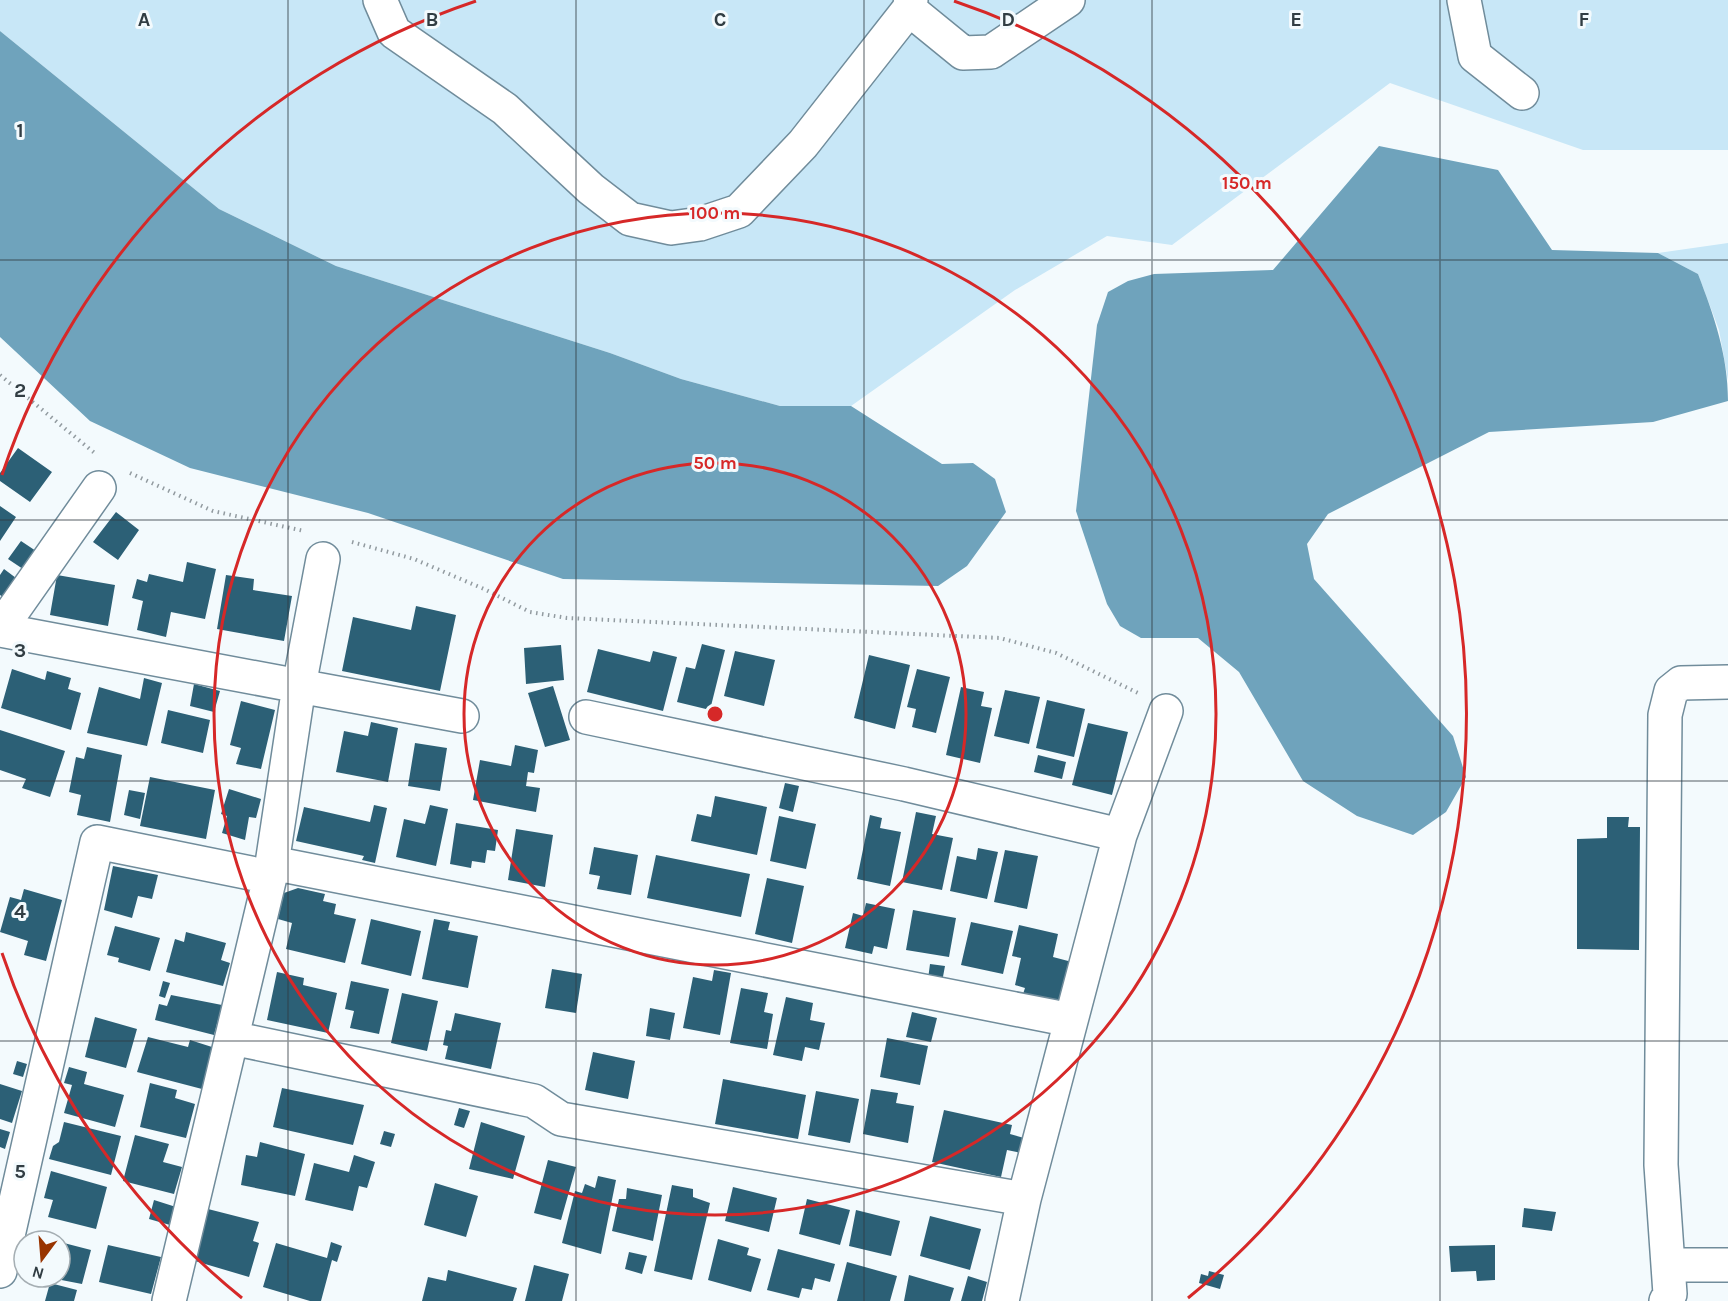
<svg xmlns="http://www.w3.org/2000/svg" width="1728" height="1301" font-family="Karla,sans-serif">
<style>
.green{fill:#c8e7f7}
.water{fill:#6fa3bc}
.building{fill:#2c6076}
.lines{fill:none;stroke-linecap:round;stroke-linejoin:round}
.minor-casing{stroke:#708c9b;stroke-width:36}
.path{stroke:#929ba0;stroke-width:4;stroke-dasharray:1.5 4.5;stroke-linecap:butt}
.minor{stroke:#fff;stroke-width:33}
.grid{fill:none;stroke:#313d43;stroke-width:1.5;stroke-opacity:0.55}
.ring{fill:none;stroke:#d62828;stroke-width:3}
.grid-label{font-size:20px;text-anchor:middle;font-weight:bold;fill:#313d43;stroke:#f3fafd;stroke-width:6;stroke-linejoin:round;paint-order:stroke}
.centre{fill:#d62828;stroke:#f3fafd;stroke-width:3}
.ring-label{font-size:18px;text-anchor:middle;font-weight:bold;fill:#d62828;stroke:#f3fafd;stroke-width:6;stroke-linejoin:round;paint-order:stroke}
</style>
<rect width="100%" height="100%" fill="#f3fafd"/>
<path class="green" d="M0 0H1728V150H1583L1390 83 1172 245 1107 236 1015 290 851 406H780L681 379 610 353 336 266 219 209 0 31Z
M1728 243V380L1719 330 1698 274 1658 253Z"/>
<path class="water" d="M0 31 219 209 336 266 610 353 681 379 780 406H851L942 464 973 463 995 479 1006 512 967 566 938 586 563 579 368 513 190 468 90 421 0 337Z
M1379 146 1498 170 1552 250 1658 253 1698 274C1714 316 1728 355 1728 401L1653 422 1489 432 1328 514 1307 544 1314 579 1453 736 1466 777 1446 812 1413 835 1357 816 1303 781 1239 672 1198 638H1141L1120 626 1107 604 1076 511 1097 325 1108 292 1128 281 1154 274 1273 270Z"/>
<path class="building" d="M18 448 52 472 30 502 0 481V473Z
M0 506 16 517 0 541Z
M116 512 139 530 118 560 93 542Z
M21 541 39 553 26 571 8 559Z
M187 562 216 569 205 619 171 612 166 637 137 630 143 601 132 598 137 579 147 582 149 574 183 582Z
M4 569 20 581 7 600 0 595V575Z
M57 575 115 585 108 626 50 615Z
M226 575 254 579 253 590 292 596 284 641 217 629Z
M416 606 456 615 440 691 342 671 353 617 411 630Z
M702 644 725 650 710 710 677 702 686 667 695 669Z
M561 645 564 680 526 684 524 648Z
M598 649 650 662 653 651 677 657 663 711 587 692Z
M735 651 775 660 764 706 724 696Z
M869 655 910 665 895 729 854 718Z
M12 669 45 680 47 671 71 678 68 689 81 693 71 730 1 708Z
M917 669 950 677 936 733 912 727 916 709 907 707Z
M144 678 162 683 147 746 87 733 99 687 140 699Z
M194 684 220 691 214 712 190 706Z
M553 686 570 740 545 747 528 693Z
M961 687 984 692 981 706 992 708 980 763 946 755Z
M1005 690 1040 697 1029 744 994 736Z
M1047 700 1085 709 1074 757 1036 748Z
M241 701 275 710 261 769 236 764 241 748 230 745Z
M168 710 210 720 203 753 161 743Z
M371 722 398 728 388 782 336 772 344 731 368 736Z
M1088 723 1128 732 1112 795 1072 785Z
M0 730 65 751 50 797 22 788 26 779 0 770Z
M415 743 447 748 440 791 408 786Z
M515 745 538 750 534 773 528 772 526 786 540 788 536 812 473 800 480 760 511 766Z
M87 747 122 755 110 822 77 815 81 795 69 792 76 757 84 759Z
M1038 755 1066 762 1062 779 1034 772Z
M150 777 215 790 206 839 140 826Z
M785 783 799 786 793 812 779 808Z
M229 789 261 799 256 818 249 817 245 840 222 833 227 816 221 814Z
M129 790 145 793 140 819 124 815Z
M715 796 767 807 757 855 691 841 697 814 711 817Z
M374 805 387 808 375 863 362 860 364 856 296 841 304 807 370 822Z
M430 805 448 809 436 866 396 857 404 819 425 824Z
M916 812 936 816 932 834 953 838 942 890 902 882Z
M870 815 882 818 880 828 901 832 890 886 857 879Z
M779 816 816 824 806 869 770 861Z
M1607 817H1629L1628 827H1640L1639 950 1577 949V839L1607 838Z
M456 823 498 830 495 851 487 850 485 863 472 861 471 868 450 864Z
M516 829 553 835 545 887 508 880Z
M594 847 638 855 631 895 597 889 600 876 589 874Z
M978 848 998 852 987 899 950 891 957 856 976 860Z
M1005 850 1038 856 1027 909 994 902Z
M656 855 750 874 741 917 647 898Z
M113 866 158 875 152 899 138 896 132 918 104 910Z
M767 878 804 886 792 943 755 934Z
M298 888 325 894 323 901 336 904 334 914 356 919 345 963 286 949 292 923 278 919 284 893Z
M24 889 62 900 46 961 24 955 28 941 0 932 10 897 21 900Z
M866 903 895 909 887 949 874 946 872 954 845 948 853 913 863 916Z
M913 910 956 918 949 957 906 950Z
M371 919 421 931 411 976 361 964Z
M434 919 450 922 448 930 478 936 468 988 422 979Z
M971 922 1013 931 1003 974 961 965Z
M1019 925 1058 934 1053 957 1072 962 1064 998 1049 1003 1022 997 1025 988 1015 985 1021 958 1012 956Z
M115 926 160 938 150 971 118 962 119 958 107 955Z
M186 932 226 943 221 960 230 963 223 986 166 972 175 939 184 942Z
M930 964 945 966 942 982 928 979Z
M552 969 582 974 576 1013 545 1008Z
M714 970 731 973 720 1035 683 1028 693 977 712 981Z
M277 972 304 978 303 985 337 993 328 1033 267 1020Z
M163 981 170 983 165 998 159 996Z
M351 981 389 989 379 1034 350 1028 354 1011 345 1009Z
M741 988 768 993 764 1012 773 1014 767 1049 730 1043Z
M402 993 438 1001 427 1051 391 1043Z
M171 995 222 1005 214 1035 155 1020 159 1004 167 1006Z
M786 997 813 1003 810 1020 825 1023 819 1050 805 1047 802 1061 773 1055Z
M650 1008 675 1013 670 1040 646 1036Z
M912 1012 937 1018 931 1042 906 1037Z
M455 1013 501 1023 491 1069 445 1059 448 1046 443 1045 446 1030 451 1031Z
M95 1017 137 1029 126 1068 85 1057Z
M148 1037 188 1047 190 1040 212 1047 202 1089 137 1072Z
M887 1038 928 1046 920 1085 880 1077Z
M593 1052 635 1061 628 1099 585 1090Z
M17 1061 27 1064 23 1077 13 1074Z
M69 1067 87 1072 84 1084 124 1095 115 1127 64 1113 72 1085 64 1083Z
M723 1079 806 1095 798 1139 715 1124Z
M150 1083 177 1090 175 1098 195 1104 186 1138 140 1127Z
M0 1084 22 1091 12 1123 0 1119Z
M282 1088 364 1105 353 1145 273 1127Z
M871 1089 898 1093 896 1103 914 1106 908 1143 863 1134Z
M816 1091 859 1099 850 1143 808 1135Z
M459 1108 470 1111 464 1128 454 1125Z
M944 1110 1012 1125 1010 1134 1024 1138 1021 1153 1007 1150 1001 1177 932 1162Z
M64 1122 121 1136 111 1175 49 1159 53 1146 59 1142Z
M481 1122 525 1136 513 1179 469 1169Z
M0 1129 10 1132 5 1149 0 1147Z
M384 1131 395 1134 391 1147 380 1144Z
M135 1135 169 1144 163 1162 182 1167 174 1194 123 1181Z
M260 1142 305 1154 295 1196 241 1185 246 1155 257 1157Z
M354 1155 375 1162 367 1188 359 1186 353 1211 305 1200 314 1163 349 1172Z
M548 1160 576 1167 561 1220 534 1213Z
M51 1171 107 1187 96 1229 48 1217 53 1200 44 1198Z
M598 1176 616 1180 601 1254 562 1243 575 1191 582 1193 585 1184 595 1188Z
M435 1183 478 1196 466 1237 424 1225Z
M672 1185 693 1189V1197L710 1203 692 1280 654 1271Z
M733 1187 777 1198 769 1232 725 1221Z
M627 1188 662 1195 653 1241 612 1231 619 1199H626Z
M807 1199 850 1210 840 1245 799 1234Z
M154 1200 176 1207 170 1225 149 1219Z
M1524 1208 1556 1212 1552 1231 1522 1227Z
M208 1209 259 1222 253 1241 259 1243 249 1277 195 1261Z
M856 1210 900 1221 891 1256 849 1246Z
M930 1216 981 1229 970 1270 920 1256Z
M718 1239 749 1248 747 1255 761 1259 751 1292 708 1280Z
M60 1242 91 1250 82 1284 51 1278 60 1277Z
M331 1242 342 1246 337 1262 332 1260 321 1301H310L263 1287 276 1243 327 1258Z
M108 1245 161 1257 151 1294 99 1282Z
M1495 1245V1280L1477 1281 1476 1271 1451 1272 1449 1246Z
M778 1249 835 1264 830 1282 815 1278 812 1290 802 1288 799 1298 767 1290Z
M629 1252 647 1256 642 1274 625 1269Z
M847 1262 897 1276 890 1301H837Z
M534 1265 569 1274 562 1301H525Z
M448 1270 517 1288 513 1301H422L428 1277 446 1281Z
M1209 1271 1224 1275 1220 1289 1199 1283 1201 1274 1208 1276Z
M909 1275 954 1288 950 1301H904Z
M968 1276 987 1282 982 1301H961Z
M50 1283 77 1290 74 1301H45Z"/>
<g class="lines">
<g class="minor-casing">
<path id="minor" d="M380 0 394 32 505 109 591 189 630 219 671 228 700 224 739 211 803 144 909 9 911 0
M1464 0 1475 56 1522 93
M909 9 963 53 991 52 1068 0
M0 629 99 488
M0 630 299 686 323 559
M586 717 904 784 1120 835 1024 1199 1002 1301
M1120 835 1166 711
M272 863 1071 1020
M232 1038 534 1101 561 1119 1024 1199
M1668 1265H1728
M0 1271 97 842 270 877
M169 1301 270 877 299 686 462 716
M1666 1301 1670 1294 1661 1165 1665 715 1671 691 1681 683 1728 682"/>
</g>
<path class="path" d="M0 375 97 455
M130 473 213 511 304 531
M352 542 414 559 484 589 530 612 567 618 1000 638 1056 653 1140 694"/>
<use href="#minor" class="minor"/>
</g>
<path class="grid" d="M288 0V1301M576 0V1301M864 0V1301M1152 0V1301M1440 0V1301M0 260H1728M0 520H1728M0 781H1728M0 1041H1728"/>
<g class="ring">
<circle cx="715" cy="714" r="251"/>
<circle cx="715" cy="714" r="501"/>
<path d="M242 1298A752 752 0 0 1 2 953M2 475A752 752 0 0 1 476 1M954 1A752 752 0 0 1 1188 1298"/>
</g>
<g class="grid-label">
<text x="144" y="26">A</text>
<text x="432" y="26">B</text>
<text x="720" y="26">C</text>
<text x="1008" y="26">D</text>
<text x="1296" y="26">E</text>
<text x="1584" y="26">F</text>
<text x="20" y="137">1</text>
<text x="20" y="397">2</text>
<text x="20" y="657">3</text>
<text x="20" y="918">4</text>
<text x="20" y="1178">5</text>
</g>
<circle cx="715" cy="714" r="9" class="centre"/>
<g class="ring-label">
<text x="1247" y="189">150 m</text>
<text x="715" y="219">100 m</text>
<text x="715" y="469">50 m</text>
</g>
<g transform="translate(42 1259) rotate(196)"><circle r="28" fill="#f3fafd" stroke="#a5aeb3" stroke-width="1.5"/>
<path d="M0-4.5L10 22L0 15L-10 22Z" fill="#983400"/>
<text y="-9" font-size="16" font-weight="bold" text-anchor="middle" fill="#313d43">N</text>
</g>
</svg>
